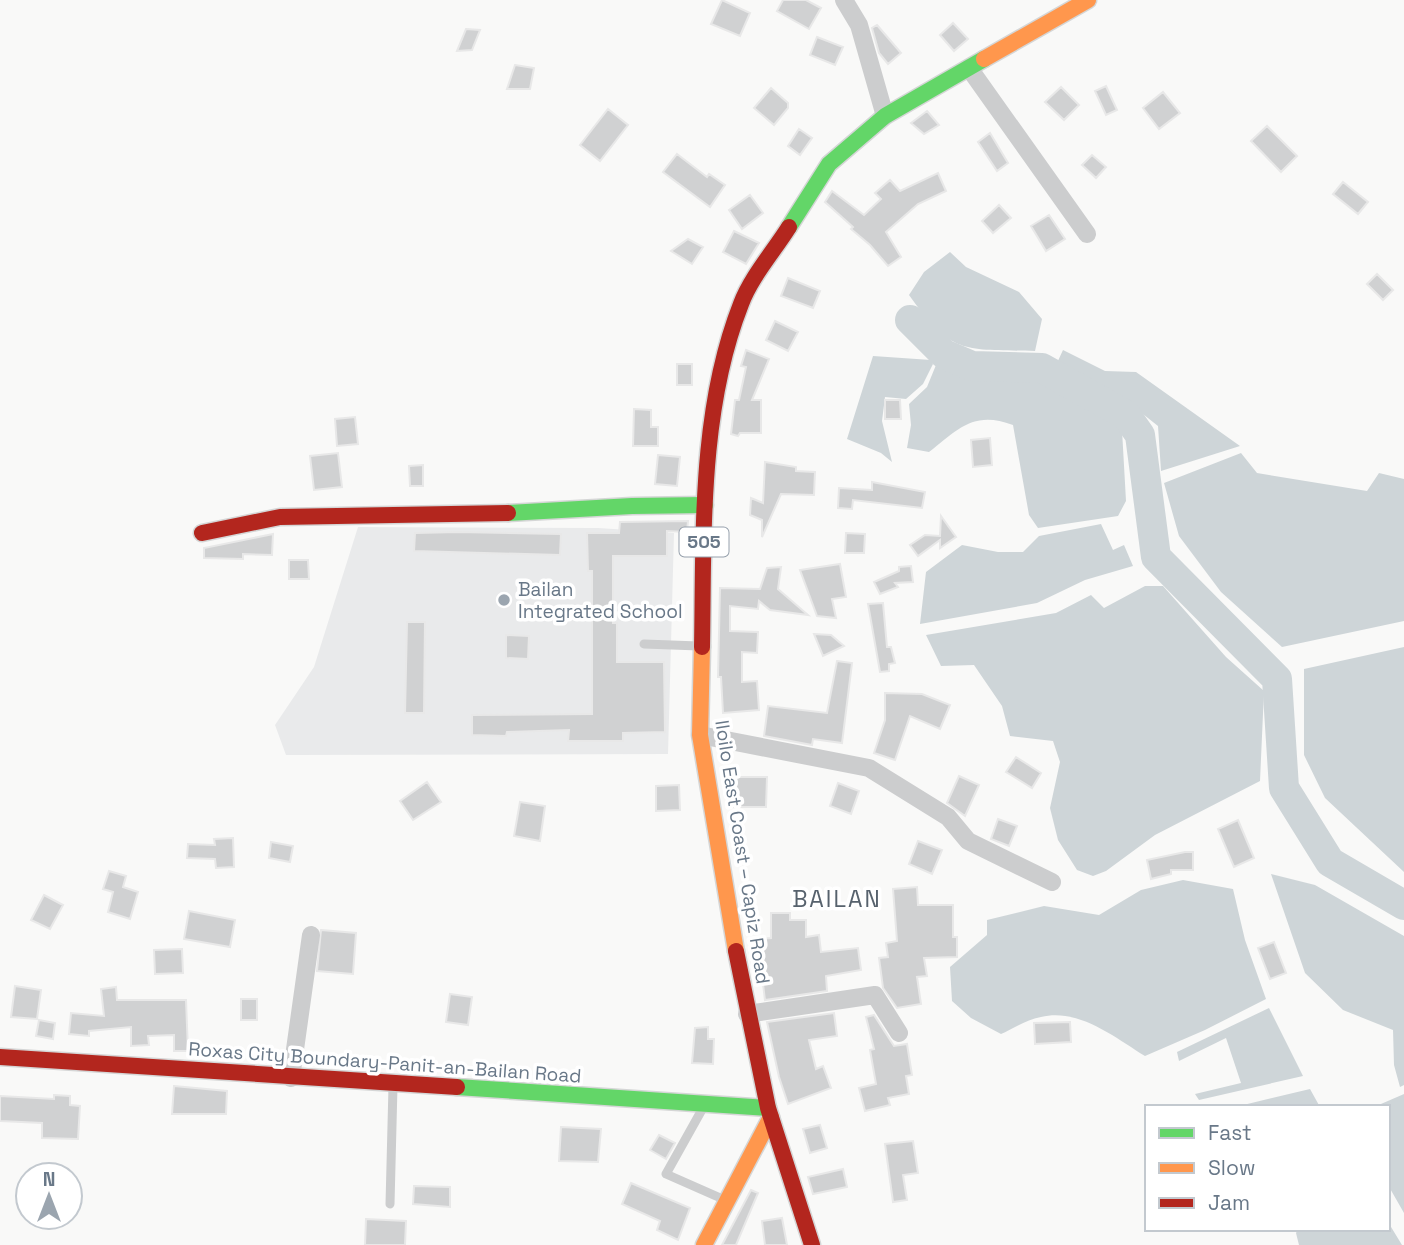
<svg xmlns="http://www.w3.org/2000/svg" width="1404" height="1245" font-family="'Space Grotesk',sans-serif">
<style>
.built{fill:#e9eaeb}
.water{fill:#ced5d8}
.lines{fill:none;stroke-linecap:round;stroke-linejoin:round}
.river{stroke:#ced5d8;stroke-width:30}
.building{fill:#d0d1d2;stroke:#e8e8e8;stroke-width:2}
.fast-casing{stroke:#d5d6d6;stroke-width:19}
.slow-casing{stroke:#d5d6d6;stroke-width:19}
.jam-casing{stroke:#d5d6d6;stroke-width:19}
.lane{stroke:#cccdce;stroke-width:9}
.street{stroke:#cccdce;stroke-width:18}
.fast{stroke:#63d668;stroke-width:16}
.slow{stroke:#ff974d;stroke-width:16}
.jam{stroke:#b3261e;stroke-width:16}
.poi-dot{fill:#9ba5af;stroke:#fff;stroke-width:2.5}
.labels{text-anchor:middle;stroke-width:7;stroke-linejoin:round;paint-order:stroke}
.shield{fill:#fff;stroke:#96a0ac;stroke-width:2}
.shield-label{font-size:18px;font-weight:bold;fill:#697888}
.poi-label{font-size:19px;fill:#697888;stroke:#fff;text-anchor:start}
.street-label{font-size:19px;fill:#697888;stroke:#fff}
.quarter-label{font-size:23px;letter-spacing:2px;fill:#57626d;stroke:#fff}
</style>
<rect width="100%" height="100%" fill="#f9f9f8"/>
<path class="built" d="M358 527 598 528 674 533 668 754 286 755 275 725 314 667Z"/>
<path class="water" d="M950 252 966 267 1019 292 1042 319 1035 351C964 349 952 356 909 295L924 272Z
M1063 350 1105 371 1136 372 1240 446 1161 471 1158 426 1124 399 1086 382 1057 363Z
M873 356 931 360 933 364 923 384 906 399 885 397 882 421 892 462 881 453 847 439Z
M936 365 980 378 1042 379 1065 397 1098 413 1122 430 1126 501 1118 516 1038 528 1029 515 1013 425C974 410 958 429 929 452L907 448 911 425 909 404 927 387Z
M1241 453 1257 473 1367 491 1379 473 1404 479V621L1282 647 1221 592 1179 536 1164 483Z
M1101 524 1113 550 1124 545 1133 566 1085 580 1037 603 920 624 926 572 962 545 998 552H1023L1039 536Z
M1145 586H1163L1226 657 1264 691 1260 781 1155 835 1106 871 1093 876 1077 870 1058 840 1050 808 1060 762 1053 741 1010 736 1002 706 974 665 941 666 926 635 1056 613 1091 595 1104 608Z
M1404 647V872L1325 798 1304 755V669Z
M1271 874 1315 885 1404 936V1085L1400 1087 1394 1065 1393 1030 1343 1010 1305 973Z
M1183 880 1233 889 1245 940 1266 999 1205 1030 1145 1056C1114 1037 1079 1008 1041 1017 1027 1019 1013 1029 1001 1034L971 1018 952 1001 950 967 987 935V920L1044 906 1099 915 1141 890Z
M1269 1008 1303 1076 1199 1100 1195 1094 1241 1083 1226 1038 1179 1061 1177 1052Z
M1310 1089 1320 1107H1235Z
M1404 1094V1213L1388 1185V1107H1374Z
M1388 1222 1402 1245H1299L1296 1233 1298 1229H1388Z"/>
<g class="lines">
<path class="river" d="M910 320 944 354 972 366 1042 368 1126 415 1140 435 1156 557 1277 679 1284 788 1330 862 1404 905"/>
</g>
<path class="building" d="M722 0 750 13 740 36 711 24Z
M783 0H806L821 8 809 29 777 11Z
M953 23 968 39 954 51 940 35Z
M877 25 901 53 888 64 879 53 872 28Z
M466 29 480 30 472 50 457 51Z
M817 37 843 47 835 65 810 55Z
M515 65 534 68 530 89H507Z
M1106 86 1117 110 1106 115 1095 91Z
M1061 87 1079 105 1064 120 1045 102Z
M771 88 788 103V108L774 125 754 108Z
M1163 92 1180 113 1159 129 1143 108Z
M608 109 628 125 600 161 580 145Z
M927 111 939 125 924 134 911 123Z
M1267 126 1297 156 1281 172 1251 141Z
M799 129 812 138 800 155 788 146Z
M990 133 1008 163 997 171 978 142Z
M677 154 707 177 709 174 725 185 710 207 663 172Z
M1092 155 1106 167 1096 178 1082 165Z
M938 173 946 191 918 204 886 232 901 257 888 266 870 245 851 229 853 227 825 202 832 191 864 215 881 199 875 193 890 180 900 191Z
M1343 182 1368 202 1358 214 1333 194Z
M750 195 763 213 742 229 729 210Z
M999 205 1011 218 993 233 982 221Z
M1049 215 1065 239 1046 251 1031 226Z
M734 231 759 243 746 264 723 252Z
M688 239 703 247 692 264 671 251Z
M1377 274 1393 290 1383 300 1367 284Z
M788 278 820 291 813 308 781 296Z
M775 321 798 332 788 351 766 340Z
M746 350 769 359 752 400H761V433H740L738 436 731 434 735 400H739L746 367 741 366Z
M677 364H692V385H677Z
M885 400H900L901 419H885Z
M634 409 651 410V427H658V446H633Z
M355 417 358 444 337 446 335 419Z
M990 438 992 465 973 467 971 440Z
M338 453 342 487 314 490 310 456Z
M658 455 680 457 677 486 655 484Z
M765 462 796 467V471L815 472 814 495 781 494 762 537V520L750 515 751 498 763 503Z
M423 465V486H410L409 466Z
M872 482 925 492 922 508 853 500 852 509 838 508 839 488 872 490Z
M941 516 956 537 940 548V540L918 556 910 545 925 535 940 536Z
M688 521 687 532 667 531V556H613V623H617V662H664L665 732 623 733V741H568L569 730 507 732 506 736 472 735V715L592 714V571H588L587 533H619L620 522Z
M458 532 561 534 560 555 414 551 415 533Z
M846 533 865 534 864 553H845Z
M273 534 272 555 243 554V559L204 558V548Z
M289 560H308L309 579H289Z
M840 564 846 597 832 599 836 618 817 616 800 570Z
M911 566 913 582 895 583 898 587 880 594 874 582 899 571V567Z
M781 567 778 589 808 615 770 610 759 601 758 609 730 606V631L758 632 757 653 742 652V682L757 681 759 710 723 713 721 677H718L720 588 760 589 767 568Z
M883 603 887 647H891L895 663 889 664V671L880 672 868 604Z
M407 622H425L424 713H405Z
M814 634 831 635 844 646 823 656Z
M506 635 529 636 528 659 506 658Z
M837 661 852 663 842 743 813 739 812 745 764 736 768 706 827 713Z
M885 693 922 694 950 705 940 729 910 716 895 760 874 753 885 720Z
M1016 757 1041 773 1032 788 1006 772Z
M959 776 979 785 965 816 947 803Z
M735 777H767L766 807H734Z
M427 782 441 802 413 820 400 801Z
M838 783 859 791 851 814 830 806Z
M679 785 680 810 656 811V786Z
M520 802 545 806 540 841 514 836Z
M998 819 1017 826 1009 846 991 839Z
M1238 820 1254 858 1234 867 1218 829Z
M233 838 234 867 216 868 215 859 187 858 188 844 215 845 214 839Z
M918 841 942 850 932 874 909 864Z
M271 842 293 846 290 862 269 858Z
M1185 852H1193V870H1171V874L1151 879 1147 860Z
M109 871 126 876 123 887 138 892 130 919 108 912 113 892 103 889Z
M917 887 918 905H953V937H957V957L924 958 927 976 917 977 921 1004 897 1008 883 988 879 958 888 957 886 943 897 941 893 889Z
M44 895 63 905 50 929 31 920Z
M189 911 235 920 230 947 184 939Z
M771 913H790V920H806V937L819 935 821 952 858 948 861 970 826 976 827 991 765 1000 761 968H756L750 940 771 938Z
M321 930 356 933 353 974 317 971Z
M1274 942 1286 973 1270 979 1258 948Z
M182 949 183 973 155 974 154 950Z
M15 986 41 990 37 1019 11 1017Z
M116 987 117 1000H186L188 1051H174V1035L148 1036 149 1045 131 1046V1027L89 1031V1036L69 1034 71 1013 104 1016 101 989Z
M450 994 472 997 468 1025 446 1022Z
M241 999H257V1020H241Z
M834 1013 837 1036 809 1040 816 1069 823 1066 831 1088 788 1104 779 1077 767 1022Z
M874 1015 894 1046 907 1044 912 1075 906 1076 909 1094 888 1098 890 1105 865 1111 859 1088 876 1084 870 1050 874 1049 866 1017Z
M39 1020 55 1023 53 1039 36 1036Z
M1070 1022 1071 1042 1035 1044 1034 1023Z
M708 1027V1039H714L713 1064 692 1063 695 1028Z
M174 1086 227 1091 226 1114H172Z
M54 1095 70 1096V1105L80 1106 78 1139 42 1138V1123L0 1121V1096L54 1099Z
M820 1125 827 1148 810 1153 803 1129Z
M561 1127 601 1129 598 1162 559 1161Z
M659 1135 675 1143 666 1159 650 1150Z
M913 1141 918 1173 903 1175 907 1200 893 1202 885 1144Z
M843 1169 847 1187 813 1194 808 1177Z
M631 1183 690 1208 678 1240 657 1230 660 1221 622 1204Z
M414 1186 450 1187V1207L413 1204Z
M751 1190 758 1193 736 1245H722Z
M782 1218 787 1245H765L762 1221Z
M366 1219 406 1221 405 1245H365Z"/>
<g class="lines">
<g class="fast-casing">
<path id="fast" d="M789 227 829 164 885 116 984 59
M508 513 632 506 705 505
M457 1087 768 1108"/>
</g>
<g class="slow-casing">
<path id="slow" d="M984 59 1088 0
M702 647 700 735 736 951
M704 1245 771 1117"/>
</g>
<g class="jam-casing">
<path id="jam" d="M202 533 280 517 508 513
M702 647C704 534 699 411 741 304 751 277 774 251 789 227
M736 951 768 1108 812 1245
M0 1057 457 1087"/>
</g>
<path class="lane" d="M644 644 699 646
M704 1106 666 1174 725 1200
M390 1204 393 1086"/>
<path class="street" d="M844 0 859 25 885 116
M969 68 1087 234
M700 735 869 768 948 817 968 841 1052 882
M747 1014 875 995 899 1033
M291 1078 311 935"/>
<use href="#fast" class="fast"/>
<use href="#slow" class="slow"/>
<use href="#jam" class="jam"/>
</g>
<circle class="poi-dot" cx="504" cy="600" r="7"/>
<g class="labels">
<rect class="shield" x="679.5" y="527.5" width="49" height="29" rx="5"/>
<g class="shield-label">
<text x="704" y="548">505</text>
</g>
<g class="poi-label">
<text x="518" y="596">Bailan<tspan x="518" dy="22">Integrated School</tspan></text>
</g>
<g class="street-label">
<text transform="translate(743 852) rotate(81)" y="7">Iloilo East Coast – Capiz Road</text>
<text transform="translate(385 1062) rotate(4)" y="7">Roxas City Boundary-Panit-an-Bailan Road</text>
</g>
<g class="quarter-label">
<text x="837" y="907">BAILAN</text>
</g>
</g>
<rect x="1145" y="1105" width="245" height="126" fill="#ffffff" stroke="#c3c9cf" stroke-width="2"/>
<rect x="1159" y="1128" width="35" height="10" fill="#63d668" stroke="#c3c9cf" stroke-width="2"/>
<text x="1208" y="1140" font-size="21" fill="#697888">Fast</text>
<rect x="1159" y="1163" width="35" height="10" fill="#ff974d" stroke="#c3c9cf" stroke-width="2"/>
<text x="1208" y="1175" font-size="21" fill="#697888">Slow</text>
<rect x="1159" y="1198" width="35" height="10" fill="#b3261e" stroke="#c3c9cf" stroke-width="2"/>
<text x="1208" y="1210" font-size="21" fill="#697888">Jam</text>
<g transform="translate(49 1196)"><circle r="33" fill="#ffffff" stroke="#c3c9cf" stroke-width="2"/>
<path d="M0-5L12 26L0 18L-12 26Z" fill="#9ba5af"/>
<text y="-10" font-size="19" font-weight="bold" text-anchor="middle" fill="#697888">N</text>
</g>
</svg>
